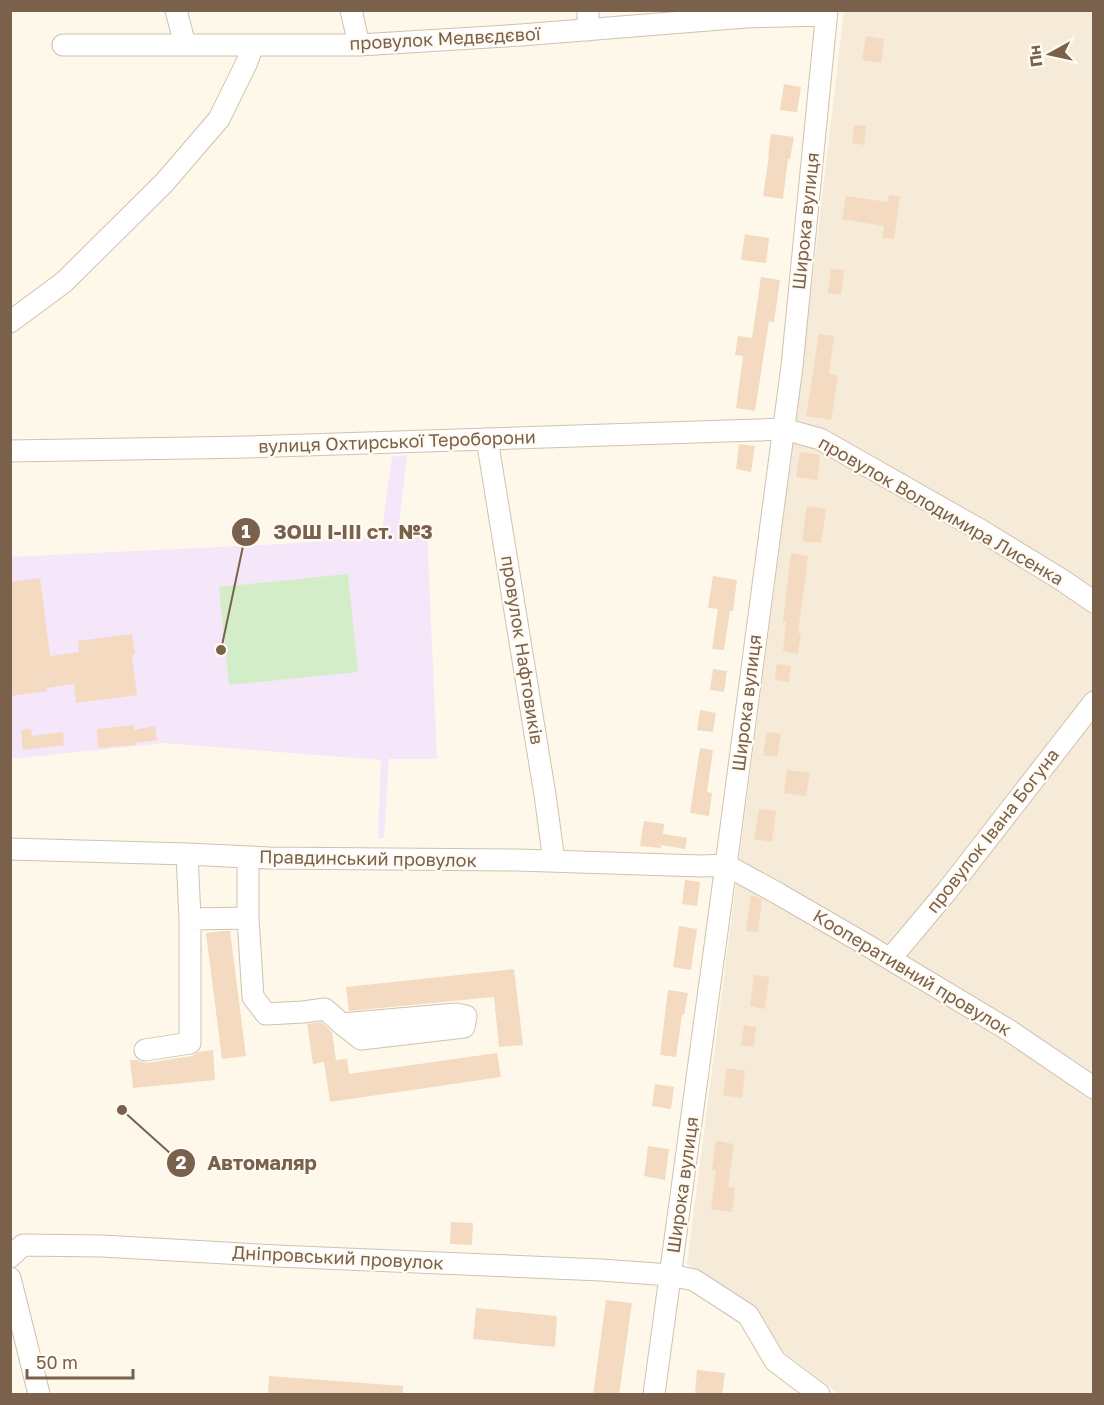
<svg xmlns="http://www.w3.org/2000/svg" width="1104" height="1405" font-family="'Golos Text',sans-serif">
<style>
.residential{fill:#f6ebd8}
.education{fill:#f5e6fa}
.green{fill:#d2edc7}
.building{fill:#f4dac0}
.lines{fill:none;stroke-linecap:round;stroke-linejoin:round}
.minor-casing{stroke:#d1c1ae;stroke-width:23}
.minor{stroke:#fff;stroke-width:21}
.labels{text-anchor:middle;stroke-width:4.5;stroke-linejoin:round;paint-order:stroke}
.street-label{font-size:18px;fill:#7a614b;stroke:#fffbf2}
.leader{fill:none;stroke:#7a614b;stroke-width:2}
.callout-dot{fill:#7a614b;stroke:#fffbf2;stroke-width:2}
.mark-label{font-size:18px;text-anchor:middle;font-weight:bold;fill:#fff}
.callout-label{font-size:20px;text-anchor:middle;font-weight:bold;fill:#7a614b;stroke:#fffbf2;stroke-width:4.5;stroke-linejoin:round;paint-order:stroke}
</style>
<rect width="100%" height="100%" fill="#fdf8ea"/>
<path class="residential" d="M844 11H1093V1394H839L781 1350 756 1307 687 1264 797 410Z"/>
<path class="education" d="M407 455 398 534 427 531 437 759H389L384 838H378L381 760 164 743 11 759 10 557 281 544 381 536 392 457Z"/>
<path class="green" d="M348 574 358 672 229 685 219 587Z"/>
<path class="building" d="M866 36 884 39 881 63 862 60Z
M784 84 801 87 797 112 780 110Z
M854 125 866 126 864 145 852 143Z
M771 134 794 137 790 159H788L783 199 763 196 769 156H768Z
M889 195 900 196 894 239 882 238 884 226 842 219 846 196 888 202Z
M745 234 769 238 766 263 741 260Z
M831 269 844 270 841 295 828 293Z
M761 277 780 280 774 322 769 321 755 411 736 408 743 356 735 355 738 336 752 338Z
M819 334 834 336 829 374 838 376 831 420 806 416Z
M739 444 755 446 751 472 736 469Z
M800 452 820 455 817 480 796 477Z
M807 506 826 509 821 543 802 541Z
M791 553 808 556 798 633H801L798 654 783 651 786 622H783Z
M713 576 737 580 733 611H730L724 650 712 649 718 609 708 608Z
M40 578 50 656 79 652 78 641 132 634 135 654 132 655 137 695 76 703 74 684 46 688 47 691 10 696V582Z
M777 664 791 666 789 682 775 680Z
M713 669 727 671 724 692 710 690Z
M700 710 716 713 713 732 697 730Z
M134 725V730L155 726 157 740 136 743V745L98 748 97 729Z
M31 729 32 736 63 732 64 745 23 750 21 730Z
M767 732 781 734 777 757 763 755Z
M700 748 713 750 707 792 712 793 709 816 690 813Z
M787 770 810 773 806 796 784 793Z
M759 809 776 811 772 842 754 839Z
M644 821 664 824 663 834 687 838 685 849 661 845V848L640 846Z
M685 880 700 882 697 906 682 904Z
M751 895 762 899 758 932 746 931Z
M679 926 697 929 691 970 673 967Z
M223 931H230L246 1056 222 1059 206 933Z
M514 969 523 1045 499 1047 494 997 349 1011 346 987Z
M754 975 769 977 765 1009 750 1006Z
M668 990 688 993 684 1015H682L676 1057 660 1055Z
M321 1022 332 1032 336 1060 347 1059 349 1074 497 1053 501 1077 330 1102 324 1062 313 1064 307 1024Z
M744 1025 756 1027 754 1047 741 1045Z
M213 1050 215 1080 133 1088 130 1060H137L141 1062 147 1063 192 1056 199 1052Z
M727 1068 745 1071 742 1098 723 1095Z
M655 1084 674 1087 671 1109 652 1106Z
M716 1141 734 1144 728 1187 735 1188 732 1212 711 1209 716 1170H712Z
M648 1146 669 1149 665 1180 644 1176Z
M451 1222 473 1223 472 1245 450 1244Z
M606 1300 632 1303 619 1395H593Z
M476 1308 557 1316 555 1347 473 1339Z
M697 1370 725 1373 722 1395H695Z
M269 1376 403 1386V1395H268Z"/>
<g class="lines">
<g class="minor-casing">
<path id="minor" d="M176 10 185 45
M351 10 359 45
M588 30V10
M63 45H359L521 35 746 17 826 15
M10 322 64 282 164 183 219 119 247 62 253 45
M487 439 545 795 554 861
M10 451 249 447 784 429 820 439 982 531 1062 580 1094 602
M10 849 187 854 269 858 518 860 701 866 726 865 777 893 865 944 1010 1031 1094 1088
M248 857V918
M190 919 248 918 253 997 266 1014 303 1012 325 1009 342 1024 456 1014 466 1016 464 1027 361 1039 342 1024
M890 959 947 891 1094 702
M145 1050 190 1043V919L187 854
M10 1257 23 1245 102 1246 276 1256 601 1270 670 1275 694 1280 748 1315 775 1361 819 1394
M10 1278 39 1394
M654 1394 726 865 792 366 827 10"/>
</g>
<use href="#minor" class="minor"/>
</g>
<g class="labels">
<g class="street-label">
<text transform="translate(445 39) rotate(-3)" y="6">провулок Медвєдєвої</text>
<text transform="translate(806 221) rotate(-84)" y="6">Широка вулиця</text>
<text transform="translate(397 442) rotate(-2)" y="6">вулиця Охтирської Тероборони</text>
<text transform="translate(941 511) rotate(30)" y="6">провулок Володимира Лисенка</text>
<text transform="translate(522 650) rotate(81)" y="6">провулок Нафтовиків</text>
<text transform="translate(747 703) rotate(-83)" y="6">Широка вулиця</text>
<text transform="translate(993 831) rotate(-52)" y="6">провулок Івана Богуна</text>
<text transform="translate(368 859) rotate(1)" y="6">Правдинський провулок</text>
<text transform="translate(912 973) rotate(31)" y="6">Кооперативний провулок</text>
<text transform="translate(683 1185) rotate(-82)" y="6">Широка вулиця</text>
<text transform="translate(338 1258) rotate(3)" y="6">Дніпровський провулок</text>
</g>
</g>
<path class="leader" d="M221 650L246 532M122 1110L181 1163"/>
<g class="callout-dot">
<circle cx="221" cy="650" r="6"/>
<circle cx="122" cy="1110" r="6"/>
<circle cx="246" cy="532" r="15"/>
<circle cx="181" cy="1163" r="15"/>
</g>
<g class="mark-label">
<text x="246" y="538">1</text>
<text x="181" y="1169">2</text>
</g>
<g class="callout-label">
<text x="353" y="539">ЗОШ І-ІІІ ст. №3</text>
<text x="262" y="1170">Автомаляр</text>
</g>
<rect width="1104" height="1405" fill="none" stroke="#7a614b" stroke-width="24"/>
<g transform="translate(1050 54) rotate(262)" stroke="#fffbf2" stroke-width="4.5" paint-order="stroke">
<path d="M0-4.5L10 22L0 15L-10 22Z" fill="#7a614b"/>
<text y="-9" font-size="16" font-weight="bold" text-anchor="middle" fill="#7a614b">Пн</text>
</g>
<path d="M27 1369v9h106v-9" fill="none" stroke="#7a614b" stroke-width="3"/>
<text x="36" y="1369" font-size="18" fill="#7a614b" stroke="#fffbf2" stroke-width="4.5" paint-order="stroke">50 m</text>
</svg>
